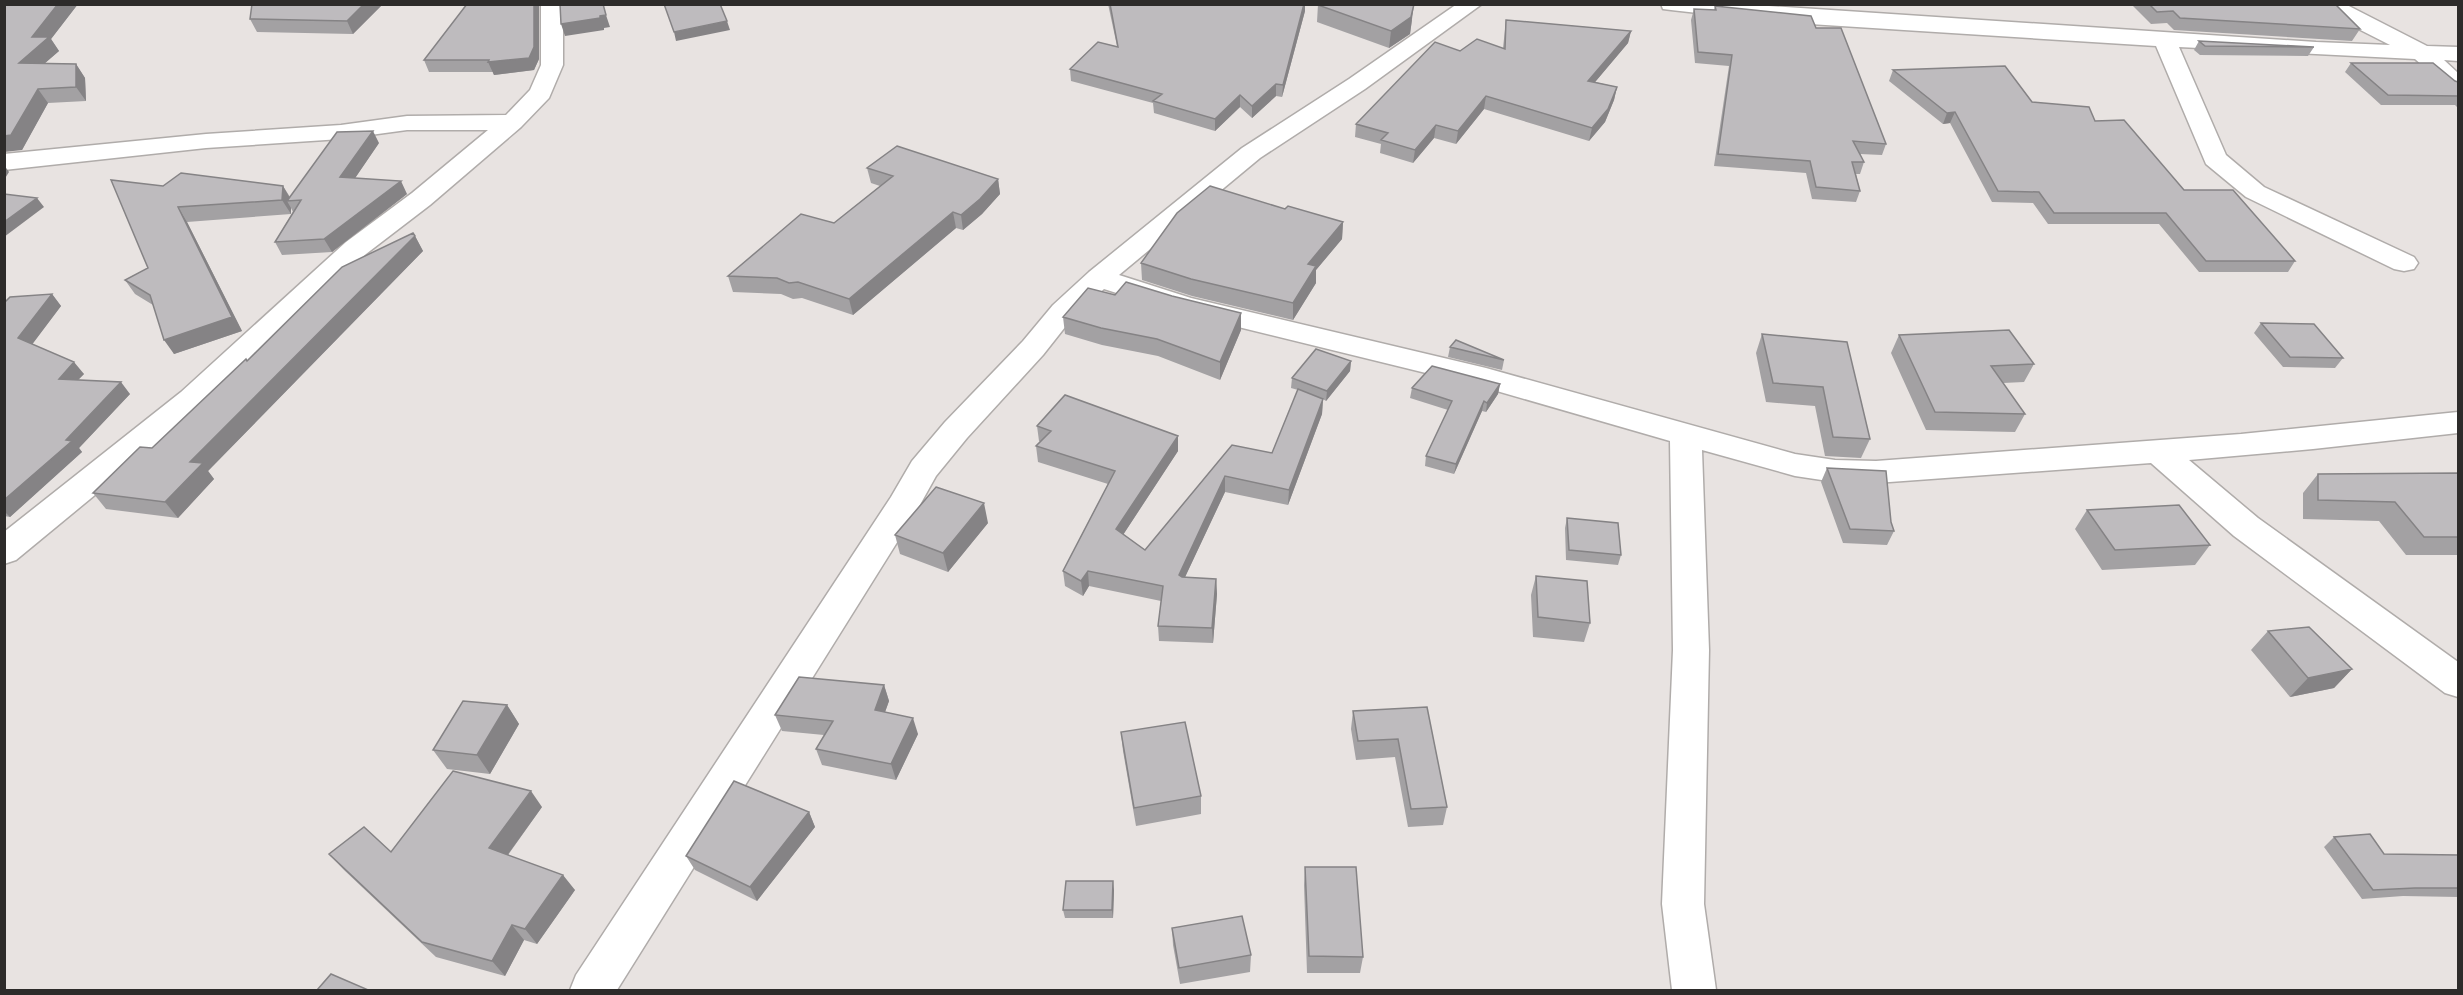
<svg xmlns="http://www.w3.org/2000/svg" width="2463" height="995" font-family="Manrope,sans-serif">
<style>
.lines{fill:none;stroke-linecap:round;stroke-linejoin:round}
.minor-casing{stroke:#b0acaa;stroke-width:3}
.minor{fill:#fff;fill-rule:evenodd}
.wall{fill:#a3a1a3}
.shaded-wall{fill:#858385}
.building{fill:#bebbbe;stroke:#858385;stroke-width:1.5}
</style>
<rect width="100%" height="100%" fill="#e8e3e1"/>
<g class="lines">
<g class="minor-casing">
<path id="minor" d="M541 4H563V65L549 98 521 127 430 205 366 254 203 406 16 560 4 564V532L181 392 346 242 412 193 488 130H407L341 139 206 148 4 170V154L206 134 341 125 407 116 506 115 530 90 541 65Z
M1457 4H1482L1365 89 1260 158 1119 275 1191 298 1486 368 1795 454 1835 460 1876 461 2241 434 2458 412V433L2313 449 2189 460 2258 518 2458 662V697L2445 693 2234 536 2151 463 1876 483 1835 482 1795 476 1702 450 1709 650 1704 904 1716 990H1672L1662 904 1673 650 1670 441 1483 387 1173 311 1104 289 1073 317 1043 355 967 438 936 476 916 512 617 990H570L576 975 891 497 912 461 945 422 1023 341 1053 305 1089 272 1242 148 1349 79Z
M1661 4H1739L2316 42 2390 45 2319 9 2317 4H2345L2427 46 2458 47V61L2444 60 2458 73V91L2450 89 2415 59 2179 47 2226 155 2264 187 2414 257 2418 263 2414 269 2404 271 2394 269 2246 197 2206 164 2156 46 1778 22 1671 10 1663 9Z"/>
</g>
<use href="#minor" class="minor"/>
</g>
<path class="wall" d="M4 4H78L51 39 59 51 45 63 76 64 85 78 86 101 48 103 22 150Z
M383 4 353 34 257 32 250 19Z
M539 4V59L534 70 494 75 493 72H429L424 60Z
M1108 4H1305V11L1282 97 1276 96 1252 118 1240 107 1215 131 1154 113 1153 103 1071 81 1070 69 1117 46Z
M1318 4 1412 20 1410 34 1389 48 1317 22Z
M2131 4H2335L2360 29 2352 41 2174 30 2167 23 2151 24Z
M1715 6 1816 28 1886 144 1882 155 1860 154 1864 162 1860 174H1856L1860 191 1856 202 1812 199 1806 173 1714 166 1729 66 1695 63 1691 20 1694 9 1714 10Z
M1506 20 1631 31 1628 43 1595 82 1617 87 1614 100 1605 122 1589 141 1484 109 1456 144 1434 138 1413 163 1380 153 1381 144 1355 137 1356 124 1503 48Z
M2199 41 2314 47 2308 56 2200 55 2194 50Z
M2351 63 2458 82V108L2455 105H2381L2345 72Z
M1893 70 2032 102 2095 121 2184 190 2295 261 2288 272H2199L2159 224H2048L2033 203 1992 202 1950 123 1943 124 1889 81Z
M379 143 355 178 407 194 332 252 282 255 275 242 293 212 291 208V214L187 222 242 331 174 354 153 305 135 294 125 280 148 268 163 186H283L290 197Z
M867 168 998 179 1000 194 982 214 963 230 956 228 853 315 802 298 793 299 781 294 733 292 728 276 834 223 880 186 871 183Z
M1285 209 1343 222 1342 239 1316 270V283L1293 320 1192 296 1142 280 1141 263Z
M415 236 423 251 208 471 214 479 178 518 106 509 93 493 152 448 248 361Z
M52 294 61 306 32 344 84 374 78 380 130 394 79 448 82 452 10 517 4 516V303Z
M1115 295 1241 330 1220 380 1158 356 1102 345 1065 334 1063 317Z
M2261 323 2343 358 2335 368 2283 367 2254 333Z
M1762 334 1847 342 1870 439 1861 458 1825 456 1815 406 1766 402 1756 353Z
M1899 335 2034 364 2024 382 2003 383 2025 414 2015 432 1926 430 1891 353Z
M1450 347 1504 360 1502 370 1448 357Z
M1351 361 1350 371 1326 401 1323 399 1322 414 1288 505 1225 492 1185 577 1216 579 1217 594 1213 643 1159 641 1158 626 1161 601 1089 586 1083 596 1065 586 1063 571 1108 484 1038 462 1036 446 1041 442 1039 441 1037 426 1178 451 1123 535 1145 550 1232 445 1272 453 1298 390 1291 388 1292 378Z
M1500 384 1498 394 1486 412 1482 411 1454 474 1425 466 1426 456 1448 410 1410 398 1412 388Z
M1827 468 1891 522 1894 531 1887 545 1843 543 1821 482Z
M2458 473V555H2406L2379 521 2303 519V493L2318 474Z
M2087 510 2210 545 2195 565 2102 570 2075 529Z
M1567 518 1621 555 1618 565 1566 560 1565 528Z
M988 523 948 572 900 554 895 535Z
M1536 576 1590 623 1584 642 1533 637 1531 595Z
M2268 631 2352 669 2334 688 2290 697 2251 650Z
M884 685 889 701 885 712 918 734 896 780 822 765 816 749 824 735 782 731 775 715Z
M507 705 519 724 490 774 447 769 433 750Z
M1427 707 1447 807 1443 825 1408 827 1395 757 1356 760 1351 729 1353 711Z
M1121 732 1201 796V814L1136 826 1123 751Z
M542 807 508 855 575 890 537 944 524 940 505 976 436 957 344 870 329 854 391 852Z
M809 812 815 827 757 901 695 870 686 856Z
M2334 837 2384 854 2458 855V897L2403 896 2362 899 2324 847Z
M1305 867 1363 957 1360 973H1307L1304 885Z
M1114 890 1113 918H1065L1063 910Z
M1172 928 1251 955 1250 972 1180 984 1173 945Z"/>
<path class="shaded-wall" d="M58 4H78L51 39 59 51 29 77 19 63 32 37Z
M364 4H383L353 34 347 21Z
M534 4H539V59L534 70 494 75 488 62Z
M1304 4H1305V11L1282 97 1283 85Z
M1414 4 1410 34 1389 48 1391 31Z
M606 15 610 27 604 28V30L565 36 561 24Z
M727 21 730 30 676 41 674 32Z
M1631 31 1628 43 1585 94 1588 81Z
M76 64 85 78 86 101 76 87Z
M1276 84V96L1252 118V106Z
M1617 87 1614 100 1605 122 1589 141 1592 128Z
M38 89 48 103 22 150 4 152V136Z
M1240 95V107L1215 131V119Z
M1486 96 1484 109 1456 144 1458 131Z
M1955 112 1950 123 1943 124 1947 113Z
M1436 125 1434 138 1413 163 1415 150Z
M373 131 379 143 347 190 340 177Z
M4 165 9 172 4 180Z
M998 179 1000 194 982 214 963 230 961 215Z
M401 181 407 194 332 252 324 239Z
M283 186 291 200 287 201 291 208V214L282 200Z
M37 198 44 207 4 237V222Z
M178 207 187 222 242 331 174 354 164 340Z
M953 212 956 228 853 315 849 299Z
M1343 222 1342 239 1316 270V283L1293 320V303L1308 264Z
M415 236 423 251 208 471 214 479 178 518 165 502 190 462Z
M52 294 61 306 28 350 18 338Z
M1241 313V330L1220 380V362Z
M1351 361 1350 371 1326 401 1327 391Z
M74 362 84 374 68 390 59 379Z
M121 382 130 394 79 448 82 452 10 517 4 511V500L66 440Z
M1500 384 1498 394 1486 412 1487 403Z
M1323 399 1322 414 1288 505 1289 490Z
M1484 401 1482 411 1454 474 1456 464Z
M1178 436V451L1117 544 1116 529Z
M1225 476V492L1179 590V575Z
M984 503 988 523 948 572 943 553Z
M1088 571 1089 586 1083 596 1081 581Z
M1216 579 1217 594 1213 643 1212 628Z
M2352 669 2334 688 2290 697 2308 678Z
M884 685 889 701 880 726 875 710Z
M507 705 519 724 490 774 477 755Z
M913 718 918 734 896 780 891 764Z
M531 791 542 807 501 864 489 848Z
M809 812 815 827 757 901 750 887Z
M563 875 575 890 537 944 525 929Z
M1113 881 1114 890 1113 918 1112 910Z
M512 925 524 940 505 976 492 961Z"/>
<path class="building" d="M4 4H58L32 37H49L19 63 76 64V87L38 89 11 135 4 136Z
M252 4H364L347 21 250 19Z
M467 4H534V47L529 58 488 62 489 60H424Z
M560 4H603L606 15 600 16V18L561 24Z
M664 4H720L727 21 674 32Z
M1110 4H1304L1283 85 1276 84 1252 106 1240 95 1215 119 1153 101 1162 94 1070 69 1098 42 1118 47Z
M1318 4H1414L1411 17 1391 31 1318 5Z
M2149 4H2335L2360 29 2180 18 2173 11 2157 12Z
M1715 6 1811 16 1816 28H1841L1886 144 1853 141 1864 162H1852L1860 191 1816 187 1810 161 1718 154 1732 55 1698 52 1694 9 1716 10Z
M1506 20 1631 31 1588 81 1617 87 1608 109 1592 128 1486 96 1458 131 1436 125 1415 150 1381 140 1388 133 1356 124 1435 42 1460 51 1477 39 1505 49Z
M2199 41 2314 47 2205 46Z
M2351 63H2433L2455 81 2458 82V96L2388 95Z
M2005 66 2032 102 2089 107 2095 121 2124 120 2184 190H2233L2295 261H2206L2166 213H2054L2039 192 1998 191 1955 112 1947 113 1893 70Z
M373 131 340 177 401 181 324 239 275 242 301 200 287 201 337 132Z
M897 146 998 179 980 199 961 215 953 212 849 299 798 282 789 283 777 278 728 276 801 214 834 223 893 176 867 168Z
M181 173 283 186 282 200 178 207 232 317 164 340 150 295 125 280 148 268 111 180 163 186Z
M1210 186 1285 209 1288 206 1343 222 1308 264 1316 266 1293 303 1191 279 1141 263 1177 213Z
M4 194 37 198 4 222Z
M413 233 415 236 190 462 203 463 165 502 93 493 140 447 152 448 246 359 247 361 342 267Z
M1126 282 1172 296 1241 313 1220 362 1157 339 1101 328 1063 317 1088 288 1115 295Z
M52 294 18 338 74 362 59 379 121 382 66 440 72 441 4 500V303L10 297Z
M2261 323 2314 324 2343 358 2290 357Z
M2009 330 2034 364 1991 366 2025 414 1935 412 1899 335Z
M1762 334 1847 342 1870 439 1833 437 1823 387 1773 383Z
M1456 340 1504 360 1450 347Z
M1316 349 1351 361 1327 391 1292 378Z
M1432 366 1500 384 1487 403 1484 401 1456 464 1426 456 1452 401 1412 388Z
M1298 389 1323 399 1289 490 1225 476 1179 575 1182 577 1216 579 1212 628 1158 626 1163 586 1088 571 1081 581 1063 571 1115 471 1036 446 1051 431 1037 426 1065 395 1178 436 1116 529 1145 550 1232 445 1272 453Z
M1827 468 1886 471 1891 522 1894 531 1850 529Z
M2458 473V537H2424L2395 502 2318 500V474Z
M936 487 984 503 943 553 895 535Z
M2179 505 2210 545 2115 550 2087 510Z
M1567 518 1618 523 1621 555 1569 550Z
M1536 576 1587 581 1590 623 1538 617Z
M2309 627 2352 669 2308 678 2268 631Z
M799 677 884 685 875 710 913 718 891 764 816 749 833 721 775 715Z
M463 701 507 705 477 755 433 750Z
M1427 707 1447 807 1411 809 1398 739 1358 741 1353 711Z
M1185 722 1201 796 1134 808 1121 732Z
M453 771 531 791 489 848 563 875 525 929 512 925 492 961 422 942 329 854 364 827 391 852Z
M734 781 809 812 750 887 686 856Z
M2370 834 2384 854 2458 855V888H2415L2373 890 2334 837Z
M1305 867H1356L1363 957 1309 956Z
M1066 881H1113L1112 910H1063Z
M1242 916 1251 955 1179 968 1172 928Z
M331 974 366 989 364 990H317Z"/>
<rect width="2463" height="995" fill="none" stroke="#2d2b2a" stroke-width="12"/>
</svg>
